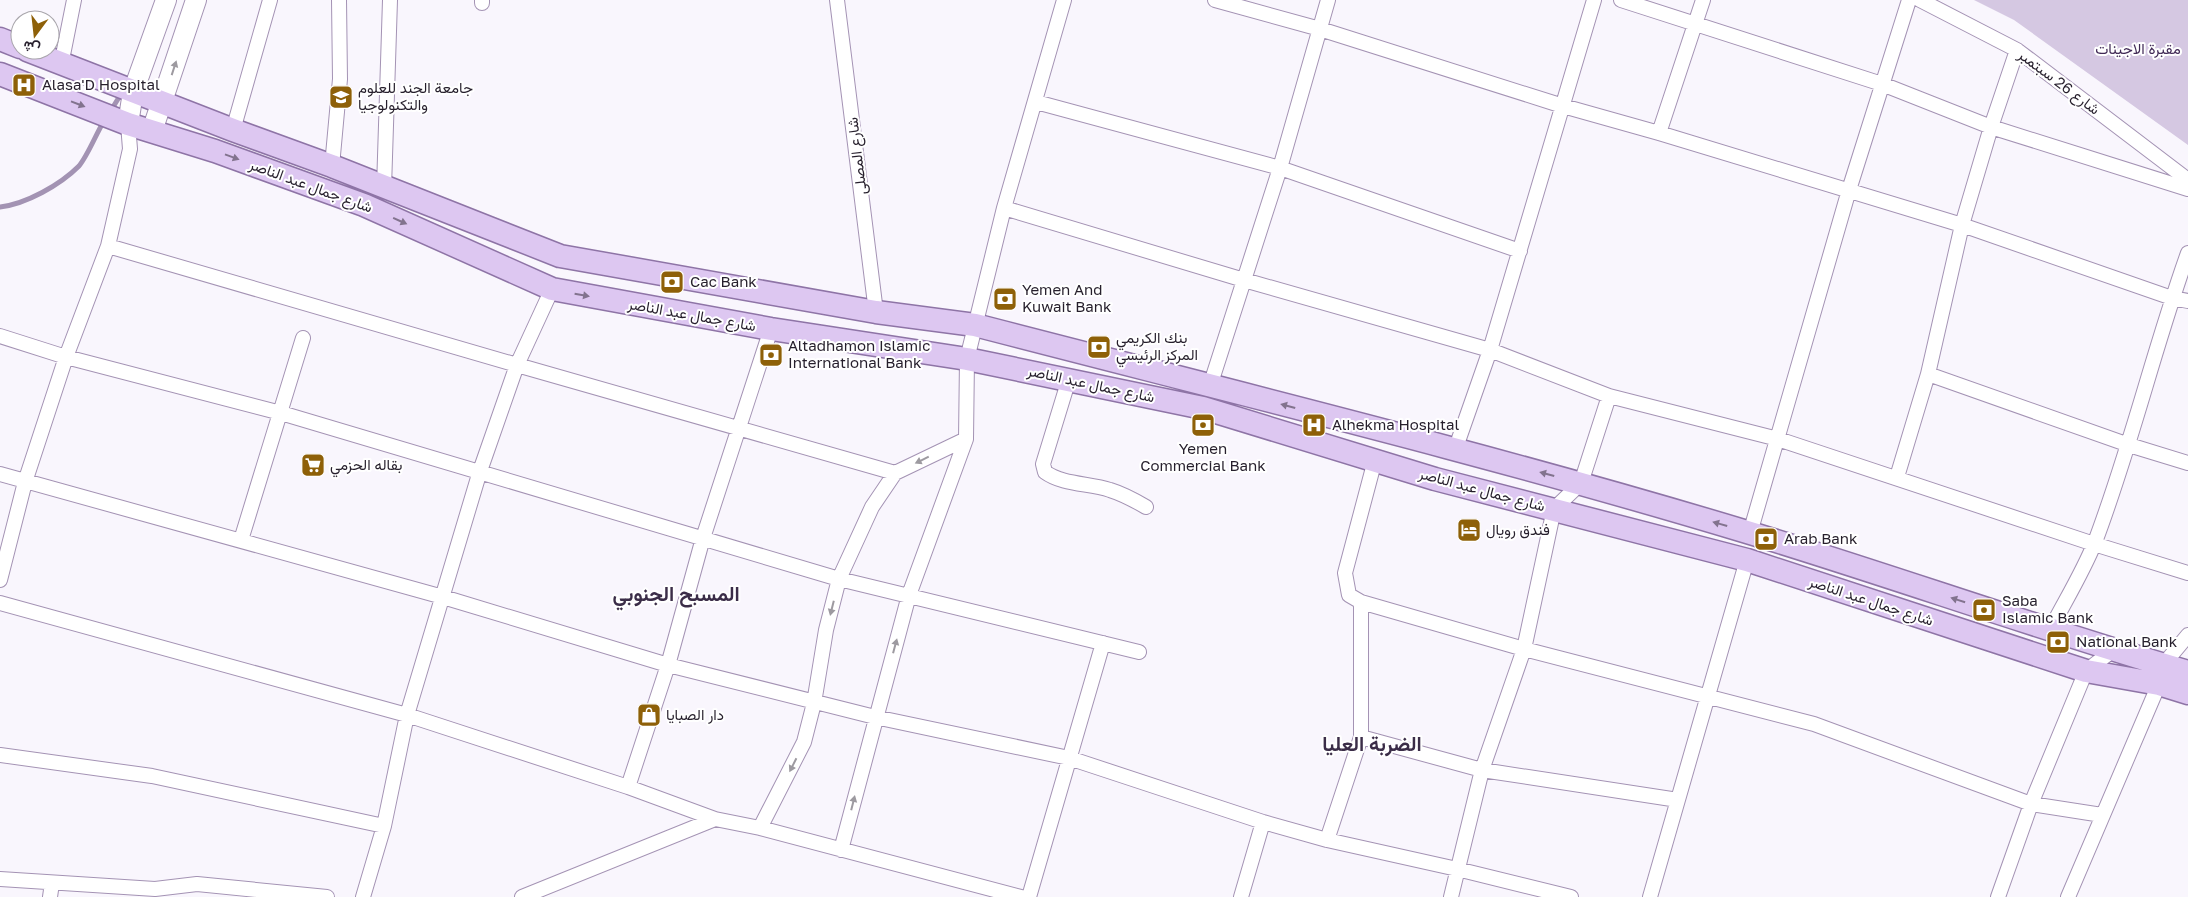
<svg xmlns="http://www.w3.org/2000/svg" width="2188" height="897" font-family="'Golos Text',Vazirmatn,sans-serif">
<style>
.green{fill:#d5c8e2}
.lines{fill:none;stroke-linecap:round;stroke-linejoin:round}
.stream{stroke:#a393b3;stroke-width:5}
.street-casing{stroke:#a493b4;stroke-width:16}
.secondary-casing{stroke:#a493b4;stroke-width:22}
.primary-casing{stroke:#8e74a6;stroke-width:25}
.street{stroke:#fff;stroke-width:14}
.secondary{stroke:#fff;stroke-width:20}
.primary{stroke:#ddc7f1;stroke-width:22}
.oneway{fill:#9d9aa0}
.oneway2{fill:#82738e}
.labels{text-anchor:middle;stroke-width:4;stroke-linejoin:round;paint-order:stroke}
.park-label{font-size:15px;fill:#412a56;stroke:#fff}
.street-label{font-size:15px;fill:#261f2c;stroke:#fff}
.poi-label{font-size:15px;fill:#261f2c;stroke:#fff;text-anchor:start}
.district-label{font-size:20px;font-weight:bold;fill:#3b2d48;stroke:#fff}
</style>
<rect width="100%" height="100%" fill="#f9f6fd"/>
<path class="green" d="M1974 0H2188V145L2014 20Z"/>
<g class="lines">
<path class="stream" d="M110 112 121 94
M0 207C26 204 60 185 79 166 88 155 96 134 104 121"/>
<g class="street-casing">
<path id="street" d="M837 0 876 312
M1215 0 1320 29 1563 106 1659 133 1962 225 2172 298 2188 301
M1621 0 1882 84 1991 127 2188 189
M1920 0 2017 50 2188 180
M482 3V0
M61 65 74 0
M1036 102 1280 168 1520 251
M233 130 270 0
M1659 133 1703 0
M332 166 340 79 339 0
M384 188 390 0
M1004 208 1244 280 1490 350 1609 396 1778 439 2094 544 2188 573
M108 246 517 365 895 473
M0 336 66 357 281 413 839 579 1139 652
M1928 374 2129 445 2188 463
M1069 379 1043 464 1045 472C1063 485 1089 483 1110 490 1123 494 1134 500 1146 507
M1210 386 1280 168 1328 0
M1455 450 1490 350 1594 0
M1375 460 1345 573 1349 595 1361 602 1524 649 1814 724 2031 804 2102 815
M0 474 443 597 668 665 875 717 1069 758 1263 822 1327 840 1457 869 1571 897
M1897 477 1928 374 1962 225 1991 127 2017 50
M1750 533 1849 190 1909 0
M241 540 303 338
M0 580 25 482 66 357 108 246 130 149 128 124
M0 603 407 715 628 787 715 819
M2050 630C2065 601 2083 572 2095 542 2131 447 2154 348 2188 253
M2163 665 2188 635
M1361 737 1482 770 1678 800
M0 755 152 776 384 826
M628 787 668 665 703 538 771 329
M760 828 804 742 814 703 826 630 839 579 872 507 895 473 966 439
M1327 840 1361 737V602
M841 850 909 595 966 439 967 359 1004 208 1064 0
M0 879 155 889 197 884 327 897
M50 897 52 883
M363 897 384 826 407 715 480 471 517 365 552 289
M522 897 715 819 760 828 1021 897
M1029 897 1103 643
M1241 897 1263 822
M1451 897 1482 770 1524 649 1554 509 1581 483 1609 396
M1650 897 1747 560
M1998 897 2031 804 2086 671 2112 651
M2068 897 2159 684"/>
</g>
<g class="secondary-casing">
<path id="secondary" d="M128 124 133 92 166 0
M152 131 196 0"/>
</g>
<g class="primary-casing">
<path id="primary" d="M0 39 20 47
M27 50 233 130 332 166 560 256 876 312 975 325C1233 392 1492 455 1747 532 1895 577 2040 629 2188 672
M0 74 128 124 215 151 364 205 552 289 771 329 967 359 1203 408 1435 479 1747 560 2086 671 2159 684 2188 693"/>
</g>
<use href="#street" class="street"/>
<use href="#secondary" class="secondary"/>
<use href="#primary" class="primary"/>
</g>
<defs><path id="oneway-solid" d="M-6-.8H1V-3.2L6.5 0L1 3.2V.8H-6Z" transform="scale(1.25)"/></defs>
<g class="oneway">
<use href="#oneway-solid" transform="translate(174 68) rotate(-72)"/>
<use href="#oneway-solid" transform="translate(922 460) rotate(154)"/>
<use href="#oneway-solid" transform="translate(832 608) rotate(104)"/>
<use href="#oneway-solid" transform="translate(895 646) rotate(-75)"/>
<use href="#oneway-solid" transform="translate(793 765) rotate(117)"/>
<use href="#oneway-solid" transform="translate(853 803) rotate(-76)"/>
</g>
<g class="oneway2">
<use href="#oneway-solid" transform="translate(78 104) rotate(21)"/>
<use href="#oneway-solid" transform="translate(232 157) rotate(20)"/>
<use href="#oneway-solid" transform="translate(400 221) rotate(24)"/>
<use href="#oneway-solid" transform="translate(582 295) rotate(10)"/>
<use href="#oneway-solid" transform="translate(1288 406) rotate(-165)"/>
<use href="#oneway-solid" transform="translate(1547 474) rotate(-165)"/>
<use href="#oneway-solid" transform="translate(1720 524) rotate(-164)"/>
<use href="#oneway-solid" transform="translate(1958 600) rotate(-162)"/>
</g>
<defs>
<g id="hospital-square" transform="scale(1.25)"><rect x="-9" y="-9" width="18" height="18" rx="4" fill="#8e6008" stroke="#fff"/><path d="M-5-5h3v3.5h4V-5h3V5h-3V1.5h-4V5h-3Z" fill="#fff"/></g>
<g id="university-square" transform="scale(1.25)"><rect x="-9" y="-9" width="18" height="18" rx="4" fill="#8e6008" stroke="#fff"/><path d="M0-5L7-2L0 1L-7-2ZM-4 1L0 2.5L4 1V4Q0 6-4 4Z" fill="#fff"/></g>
<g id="bank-square" transform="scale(1.25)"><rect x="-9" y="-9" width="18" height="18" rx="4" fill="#8e6008" stroke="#fff"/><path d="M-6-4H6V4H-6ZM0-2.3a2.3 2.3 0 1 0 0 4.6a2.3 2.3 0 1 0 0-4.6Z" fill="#fff"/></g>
<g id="supermarket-square" transform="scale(1.25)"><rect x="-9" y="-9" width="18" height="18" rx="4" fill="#8e6008" stroke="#fff"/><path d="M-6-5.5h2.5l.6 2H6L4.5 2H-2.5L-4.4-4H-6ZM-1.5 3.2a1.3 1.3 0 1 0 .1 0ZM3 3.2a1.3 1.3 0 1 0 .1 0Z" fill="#fff"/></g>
<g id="hotel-square" transform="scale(1.25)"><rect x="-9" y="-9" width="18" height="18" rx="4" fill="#8e6008" stroke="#fff"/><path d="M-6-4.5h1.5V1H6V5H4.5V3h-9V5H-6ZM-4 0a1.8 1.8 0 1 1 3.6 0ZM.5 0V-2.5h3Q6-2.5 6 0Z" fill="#fff"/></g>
<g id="shop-square" transform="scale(1.25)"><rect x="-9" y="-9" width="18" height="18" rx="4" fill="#8e6008" stroke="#fff"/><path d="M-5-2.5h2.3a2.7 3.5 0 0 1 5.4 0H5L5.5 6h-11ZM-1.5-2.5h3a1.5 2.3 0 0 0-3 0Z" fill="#fff"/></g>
</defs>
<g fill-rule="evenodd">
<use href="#hospital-square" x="24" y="85"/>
<use href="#university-square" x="341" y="97"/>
<use href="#bank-square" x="672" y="282"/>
<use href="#bank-square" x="1005" y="299"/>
<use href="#bank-square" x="1099" y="347"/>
<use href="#bank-square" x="771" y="355"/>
<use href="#bank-square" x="1203" y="425"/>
<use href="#hospital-square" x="1314" y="425"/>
<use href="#supermarket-square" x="313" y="465"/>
<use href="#hotel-square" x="1469" y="530"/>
<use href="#bank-square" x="1766" y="539"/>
<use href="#bank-square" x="1984" y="610"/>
<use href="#bank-square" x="2058" y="642"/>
<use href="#shop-square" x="649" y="715"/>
</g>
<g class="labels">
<g class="park-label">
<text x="2138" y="54">مقبرة الاجينات</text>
</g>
<g class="street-label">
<text transform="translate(2059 82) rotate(37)" y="5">شارع 26 سبتمبر</text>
<text transform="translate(857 156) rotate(-97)" y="5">شارع المصلى</text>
<text transform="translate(311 186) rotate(20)" y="5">شارع جمال عبد الناصر</text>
<text transform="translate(692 315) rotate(10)" y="5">شارع جمال عبد الناصر</text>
<text transform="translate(1091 384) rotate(12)" y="5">شارع جمال عبد الناصر</text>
<text transform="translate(1482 490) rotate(15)" y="5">شارع جمال عبد الناصر</text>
<text transform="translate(1871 601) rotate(18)" y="5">شارع جمال عبد الناصر</text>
</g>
<g class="poi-label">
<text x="42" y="90">Alasa'D Hospital</text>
<text x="358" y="93">جامعة الجند للعلوم<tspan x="358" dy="17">والتكنولوجيا</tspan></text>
<text x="690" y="287">Cac Bank</text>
<text x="1022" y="295">Yemen And<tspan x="1022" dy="17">Kuwait Bank</tspan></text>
<text x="1116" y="343">بنك الكريمي<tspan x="1116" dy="17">المركز الرئيسي</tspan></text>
<text x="788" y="351">Altadhamon Islamic<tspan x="788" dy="17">International Bank</tspan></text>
<text x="1332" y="430">Alhekma Hospital</text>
<text x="1203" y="454" text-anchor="middle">Yemen<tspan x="1203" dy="17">Commercial Bank</tspan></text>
<text x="330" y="470">بقاله الحزمي</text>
<text x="1486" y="535">فندق رويال</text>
<text x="1784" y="544">Arab Bank</text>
<text x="2002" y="606">Saba<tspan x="2002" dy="17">Islamic Bank</tspan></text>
<text x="2076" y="647">National Bank</text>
<text x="666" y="720">دار الصبايا</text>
</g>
<g class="district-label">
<text x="676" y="601">المسبح الجنوبي</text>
<text x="1372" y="751">الضربة العليا</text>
</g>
</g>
<g transform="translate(35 35) rotate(195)"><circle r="24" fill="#ffffff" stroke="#a8a5ab"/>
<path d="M0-4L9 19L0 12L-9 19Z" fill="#8e6008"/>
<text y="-8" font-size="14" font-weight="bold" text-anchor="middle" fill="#261f2c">ش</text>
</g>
</svg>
